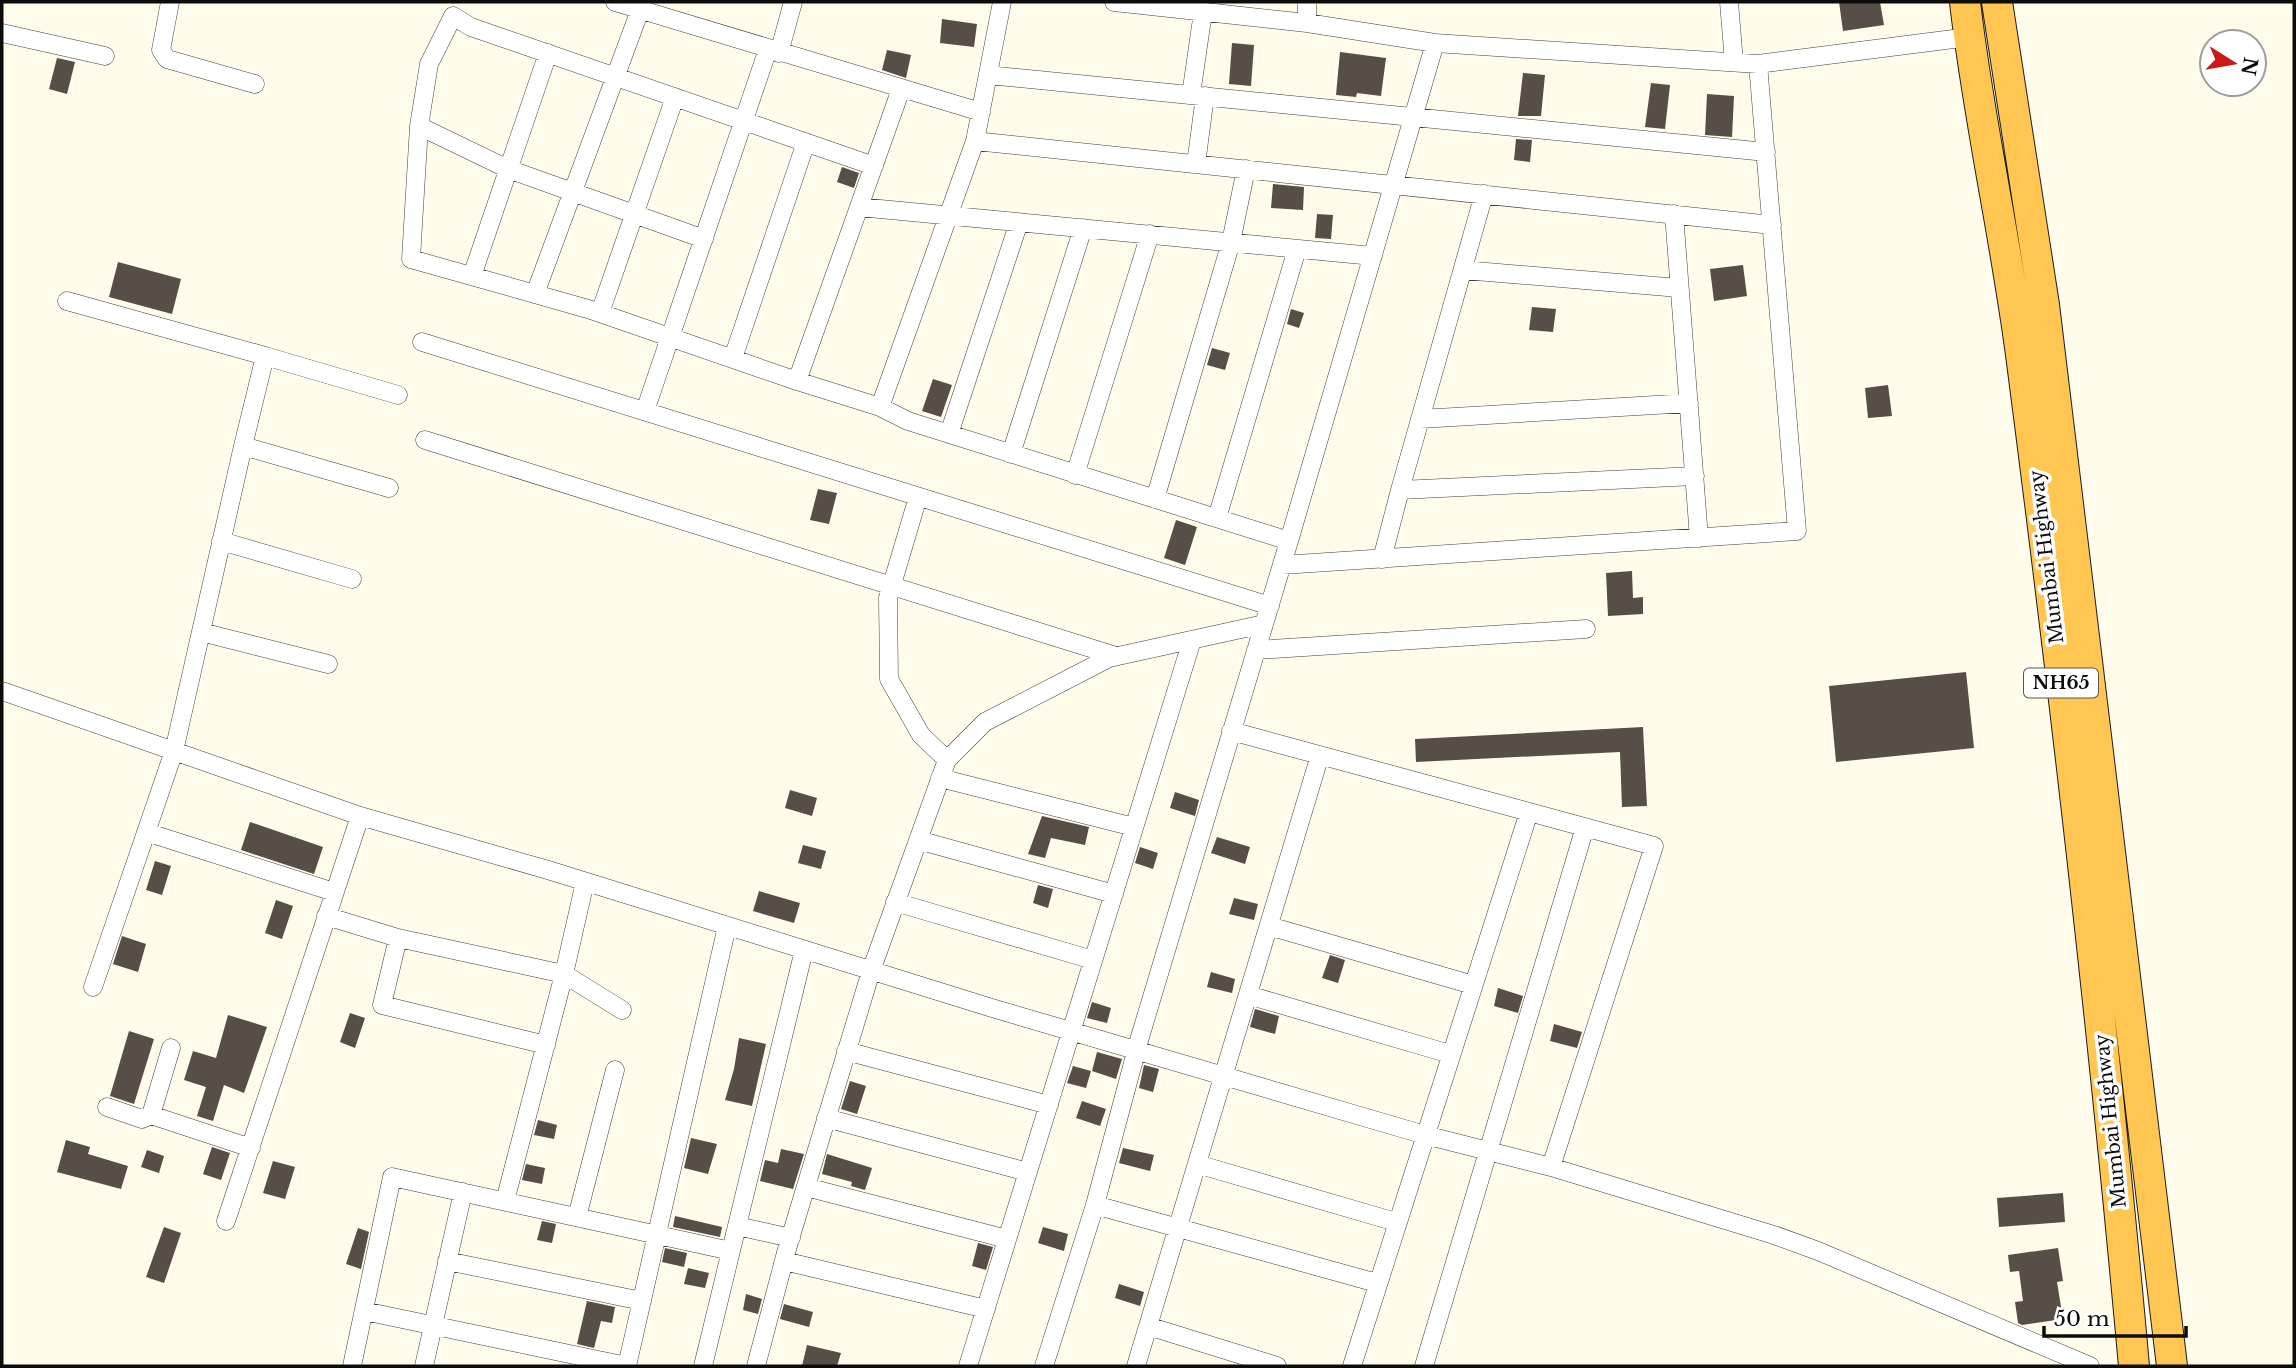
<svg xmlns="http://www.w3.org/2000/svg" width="2296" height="1368" font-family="'Libre Baskerville',serif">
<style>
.building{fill:#564e47}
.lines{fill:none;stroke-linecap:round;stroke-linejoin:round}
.minor-casing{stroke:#3f3f3f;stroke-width:19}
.trunk-casing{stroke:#1d1d1d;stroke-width:32}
.minor{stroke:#fff;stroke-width:18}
.trunk{stroke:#ffc652;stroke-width:30}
.labels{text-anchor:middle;stroke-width:7;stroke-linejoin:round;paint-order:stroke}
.shield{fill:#fff;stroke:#555;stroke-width:2}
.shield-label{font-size:18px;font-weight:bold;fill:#0c0c0c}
.street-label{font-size:19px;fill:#0c0c0c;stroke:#fff}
</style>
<rect width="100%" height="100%" fill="#fffceb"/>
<path class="building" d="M1839 2H1880L1884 25 1843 31Z
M942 19 977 24 974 47 940 43Z
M1232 43 1254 45 1251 86 1229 84Z
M887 50 911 55 906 78 882 70Z
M1340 52 1386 58 1381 96 1357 93 1356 97 1336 95Z
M57 58 75 62 67 94 49 89Z
M1523 73 1545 75 1541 116H1518Z
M1651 83 1670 85 1665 129 1645 127Z
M1707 94 1734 96 1732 137 1705 135Z
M1516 139 1532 140 1530 162 1514 160Z
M842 167 859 173 854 188 837 182Z
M1273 184 1304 187 1303 210 1271 208Z
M1317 214 1333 215 1331 239 1315 238Z
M118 262 181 279 172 314 109 297Z
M1743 265 1747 296 1714 301 1710 269Z
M1532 307 1556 309 1553 332 1529 330Z
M1291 309 1304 313 1299 328 1287 324Z
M1212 348 1230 353 1225 370 1207 365Z
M933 379 952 385 941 417 922 411Z
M1888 385 1892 416 1868 418 1865 388Z
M818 489 837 493 829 524 810 520Z
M1176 520 1197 527 1185 565 1164 558Z
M1632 571 1633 598 1643 597V614L1608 616 1606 573Z
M1966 672 1974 748 1836 762 1829 686Z
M1643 727 1647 806 1622 807 1620 752 1416 762 1415 739Z
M790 790 817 798 812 816 785 808Z
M1175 792 1199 800 1195 816 1170 808Z
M1042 816 1089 827 1085 845 1051 838 1045 858 1028 854Z
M250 822 323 847 314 874 241 850Z
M1217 837 1250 847 1245 864 1211 853Z
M803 845 826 851 821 869 798 863Z
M1140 847 1158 853 1153 869 1135 863Z
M155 861 171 866 162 895 146 890Z
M1038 885 1053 889 1048 908 1033 903Z
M759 891 800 903 794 923 753 911Z
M1234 898 1258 904 1254 920 1229 914Z
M276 900 293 906 282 939 265 933Z
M122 936 146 944 138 972 113 964Z
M1330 955 1345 960 1338 983 1322 978Z
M1211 972 1235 979 1232 993 1207 987Z
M1498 988 1523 996 1518 1013 1494 1006Z
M1092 1002 1111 1008 1107 1023 1087 1018Z
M1255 1009 1279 1016 1275 1034 1250 1027Z
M350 1013 365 1018 355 1048 340 1042Z
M228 1015 267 1027 244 1093 224 1085 213 1121 197 1116 206 1087 184 1080 193 1051 216 1058Z
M1554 1024 1582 1032 1577 1048 1550 1041Z
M129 1031 154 1039 134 1104 110 1096Z
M739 1038 766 1044 752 1106 725 1100 734 1069Z
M1097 1052 1122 1059 1116 1079 1092 1071Z
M1144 1065 1159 1069 1153 1092 1139 1088Z
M1073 1066 1091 1071 1086 1088 1067 1083Z
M850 1081 866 1086 857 1114 841 1109Z
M1082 1101 1106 1109 1100 1126 1076 1118Z
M538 1120 557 1125 554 1139 534 1135Z
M691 1138 717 1144 708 1174 684 1168Z
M66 1140 90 1147 88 1154 128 1166 121 1189 57 1172Z
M212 1147 230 1153 221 1180 203 1174Z
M1123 1148 1154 1155 1150 1171 1119 1163Z
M781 1149 804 1154 793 1189 760 1181 765 1160 778 1163Z
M147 1150 164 1156 159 1173 141 1167Z
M827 1154 872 1168 865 1190 851 1186 852 1182 822 1174Z
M273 1161 295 1167 285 1199 263 1193Z
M526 1164 545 1168 542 1184 522 1180Z
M2063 1193 2065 1222 1999 1227 1997 1198Z
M675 1216 722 1227 720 1237 673 1227Z
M542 1221 556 1224 552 1243 537 1240Z
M164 1227 181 1233 164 1283 146 1277Z
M1043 1227 1068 1234 1064 1251 1038 1243Z
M358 1228 369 1232 361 1269 346 1264Z
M978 1243 993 1247 986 1270 972 1266Z
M665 1248 687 1253 684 1267 662 1262Z
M2058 1248 2063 1281 2057 1282 2063 1319 2022 1325 2018 1323 2015 1302 2023 1301 2019 1271 2010 1272 2008 1255Z
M688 1268 709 1273 705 1288 684 1284Z
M1119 1284 1144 1292 1140 1306 1115 1298Z
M746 1294 762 1299 758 1314 743 1310Z
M587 1301 615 1307 612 1323 601 1321 594 1348 577 1344Z
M784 1304 813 1312 809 1327 780 1319Z
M807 1345 841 1353 837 1366H802Z"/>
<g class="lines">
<g class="minor-casing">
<path id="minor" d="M170 2 161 50 167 59 255 84
M615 2 981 112
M1114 2 1307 23 1435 43 1758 64 1969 37
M1729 2 1734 62
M1307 23V2
M2 33 105 56
M779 53 793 2
M988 75 1766 152
M1191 95 1203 12
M419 126 508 169 704 239
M975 141 1002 2
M1196 164 1205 96
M874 166 471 27 453 16 429 64 419 126 411 259 588 309 797 381 880 407 908 421 1289 541
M1484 194 1400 490 1695 476
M859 207 1373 256
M1674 214 1699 538
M1463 270 1679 288
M472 276 548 53
M535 294 643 2
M67 301 265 356
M600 313 675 97
M422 342 1270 606
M733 358 806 142
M797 381 901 89
M880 407 975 141 1772 225
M645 411 768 49
M1420 419 1689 403
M949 434 1019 222
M425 440 1116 656
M243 446 265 356 398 395
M1011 454 1083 228
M1075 475 1150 234
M918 497 888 598 889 679 921 735 947 760
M1155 499 1231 242 1246 169
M1217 518 1297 249
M221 541 352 579
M1382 559 1400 490
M1282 565 1797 531 1758 64
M201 632 328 664
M1256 650 1586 629
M2 691 360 816 548 870 992 1008 1425 1135 1551 1167 1654 846 1231 731
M940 778 1134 827
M146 832 334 892
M918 840 1114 894
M585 882 564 974 622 1010
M895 902 1093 960
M326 916 398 938 564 974 505 1201
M1269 926 1473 985
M398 938 382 1005 546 1045
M93 987 174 751 243 446 389 488
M1248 995 1450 1054
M846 1051 1049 1105
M107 1107 142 1119 151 1115 251 1148
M151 1115 171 1048
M826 1118 1028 1172
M1197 1164 1396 1222
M1551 1167 1774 1235 1818 1251 2090 1366
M806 1187 1007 1239
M1095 1205 1377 1283
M577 1217 615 1070
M226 1221 360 816
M737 1226 791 1238
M447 1261 642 1301
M784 1261 986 1309
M364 1311 627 1366
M1148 1326 1277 1366
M352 1366 392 1177 731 1251
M424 1366 463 1192
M627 1366 727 926
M703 1366 804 950
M756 1366 787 1249 871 971 947 760 985 722 1109 658 1264 624
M968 1366 1192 640
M1044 1366 1095 1205 1140 1037 1289 541 1435 43
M1136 1366 1320 755
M1352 1366 1529 812
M1424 1366 1585 827"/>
</g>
<g class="trunk-casing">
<path id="trunk" d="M1965 2C1979 125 2008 247 2023 370 2066 701 2104 1034 2134 1366
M1997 2 2044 305 2172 1366"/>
</g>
<use href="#minor" class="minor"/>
<use href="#trunk" class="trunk"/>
</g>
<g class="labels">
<rect class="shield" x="2024" y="668.5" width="74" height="29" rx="5"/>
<g class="shield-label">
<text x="2061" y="689">NH65</text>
</g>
<g class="street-label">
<text transform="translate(2046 557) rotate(-97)" y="7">Mumbai Highway</text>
<text transform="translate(2110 1121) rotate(-96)" y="7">Mumbai Highway</text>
</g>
</g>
<rect width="2296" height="1368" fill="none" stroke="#0c0c0c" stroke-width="7"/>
<g transform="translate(2233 63) rotate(101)"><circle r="33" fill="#ffffff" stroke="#9e9e9e" stroke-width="2"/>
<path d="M0-5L12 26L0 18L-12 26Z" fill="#ca1a17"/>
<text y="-10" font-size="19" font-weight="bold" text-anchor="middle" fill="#0c0c0c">N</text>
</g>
<path d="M2044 1326v10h142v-10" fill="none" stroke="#0c0c0c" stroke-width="3.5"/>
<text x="2054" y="1326" font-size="21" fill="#0c0c0c" stroke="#ffffff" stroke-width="5" paint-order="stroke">50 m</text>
</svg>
